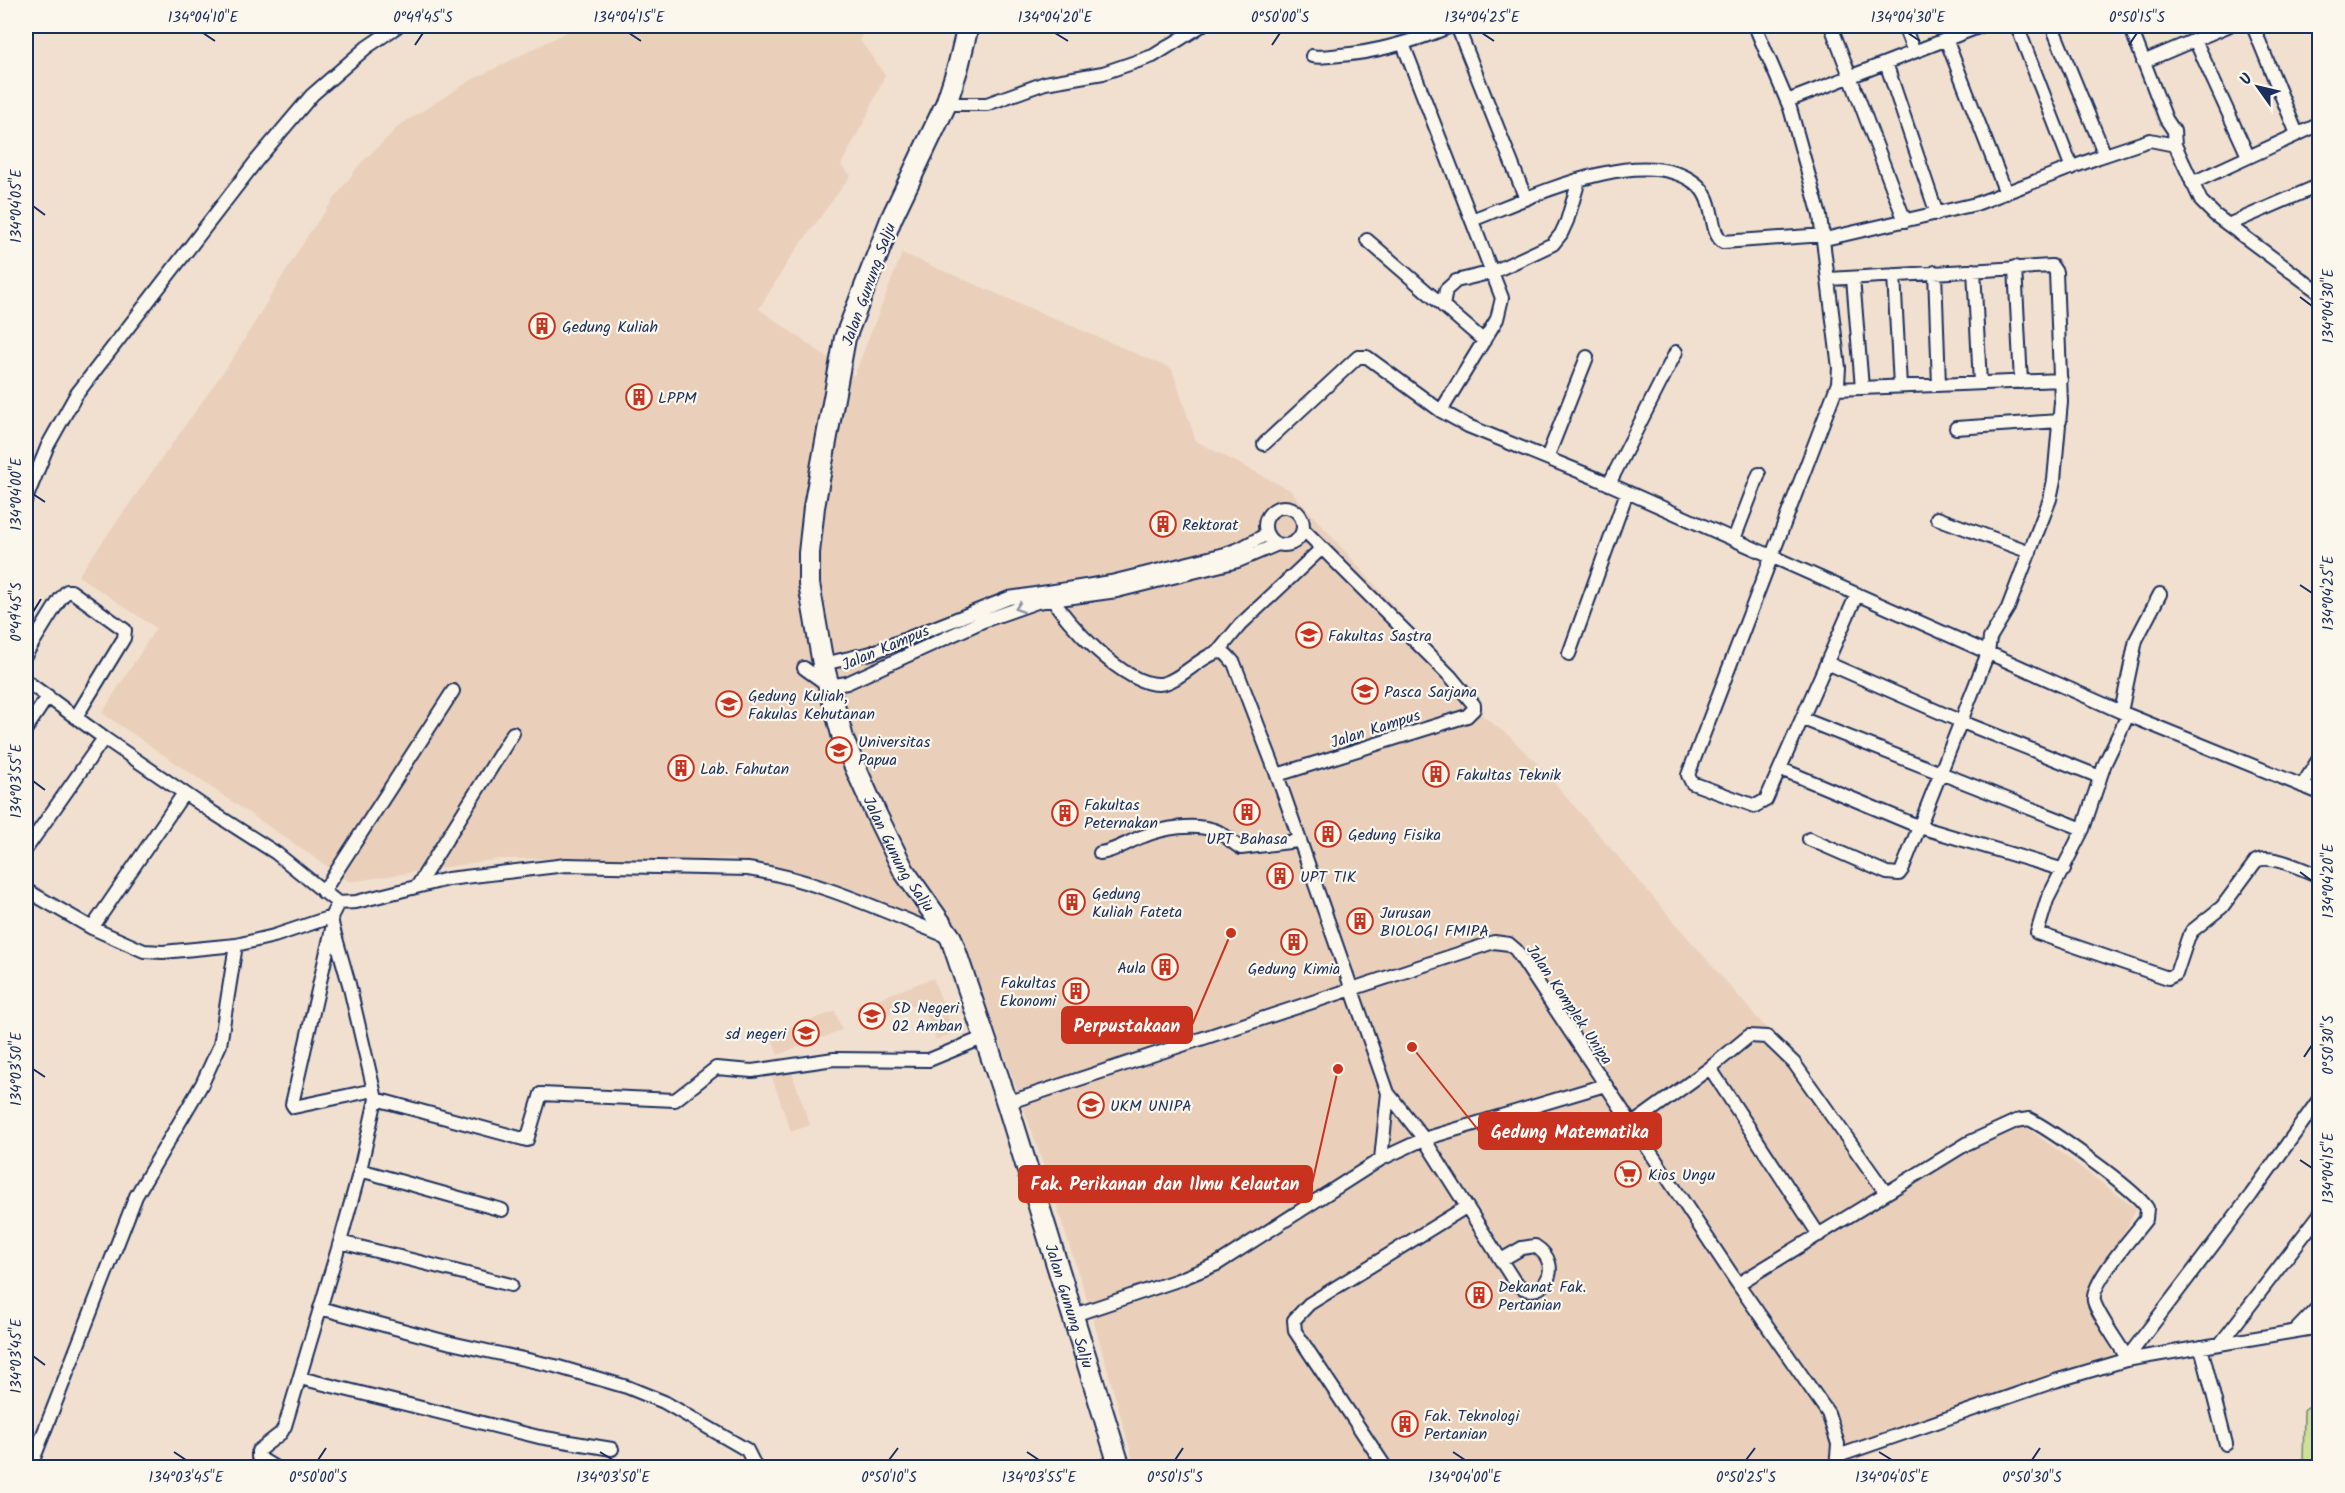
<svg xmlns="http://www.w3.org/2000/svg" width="2345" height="1493" font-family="Kalam,sans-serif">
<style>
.built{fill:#ead0bb}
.green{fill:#cee095;stroke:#74887a;stroke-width:1.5}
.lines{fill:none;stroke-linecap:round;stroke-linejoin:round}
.minor-casing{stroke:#1b2f5e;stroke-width:16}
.primary-casing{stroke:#1b2f5e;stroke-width:24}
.minor{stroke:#fbf7ec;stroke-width:12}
.primary{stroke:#fbf7ec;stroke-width:20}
.oneway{stroke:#8b93a5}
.ticks{fill:none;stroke:#1b2f5e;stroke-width:2}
.labels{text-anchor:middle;stroke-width:4.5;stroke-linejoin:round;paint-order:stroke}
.street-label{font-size:16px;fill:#1b2f5e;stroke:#fbf7ec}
.poi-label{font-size:16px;fill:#1b2f5e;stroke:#fbf7ec;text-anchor:start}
.leader{fill:none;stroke:#c8321e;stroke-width:2}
.callout-dot{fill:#c8321e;stroke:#fbf7ec;stroke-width:2}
.callout{fill:#c8321e;stroke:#c8321e;stroke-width:2}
.callout-label{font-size:18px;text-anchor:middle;font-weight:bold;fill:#fff}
.neatline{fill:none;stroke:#1b2f5e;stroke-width:2}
.ticks-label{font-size:15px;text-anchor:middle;fill:#1b2f5e}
</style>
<rect width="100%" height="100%" fill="#f1e0cf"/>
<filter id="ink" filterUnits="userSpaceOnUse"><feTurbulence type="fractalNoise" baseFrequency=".0167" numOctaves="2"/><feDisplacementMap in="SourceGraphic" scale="12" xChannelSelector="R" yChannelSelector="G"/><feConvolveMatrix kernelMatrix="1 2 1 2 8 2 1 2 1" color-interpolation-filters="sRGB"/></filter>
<g filter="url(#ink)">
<path class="built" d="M579 26H865L860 40 885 75 866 118 841 165 851 175 789 260 759 309 854 376 902 253 1172 369 1196 441 1290 490 1403 616 1400 636 1457 696 1509 736 1537 763 1766 1028 1888 1183 2025 1126 2137 1209 2090 1295 2117 1364 1860 1458 1855 1467H1135L1091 1312 1038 1149 969 956 895 908 817 880 730 858 700 860 612 858 499 859 350 882 102 713 156 628 78 576 231 361 308 235 359 165 400 125 468 82Z
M933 978 954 1033 936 1040 921 1002 863 1024 856 1007Z
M835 1011 842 1030 778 1055 771 1035Z
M790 1067 810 1125 791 1132 771 1075Z"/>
<path class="green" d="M2319 1399V1467H2303L2304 1410Z"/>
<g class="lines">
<g class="minor-casing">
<path id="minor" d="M1457 26 1526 199
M1755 26 1790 108 1820 216 1839 368 1838 383 1688 775 1692 783 1755 806 1766 800 1857 594
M1831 26 1905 221
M1904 26 1914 52
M2017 26 2072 168
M2052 26 2105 155
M2130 26 2166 119 2174 131 2175 145
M2253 26 2297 134
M1946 39 2006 193
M2195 40 2248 156
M1403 44 1502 298 1497 319 1441 411
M1312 56C1321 58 1331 56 1340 55 1379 52 1415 41 1451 26
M2143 62 2228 26
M1886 63 1937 214
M1787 101 1981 26
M946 104H987L1045 83 1103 73 1153 56 1201 26
M2192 183 2320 124
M1472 220C1528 199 1640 142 1695 183 1717 199 1708 232 1723 242L1824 235
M2230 224 2320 185
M1825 239 1976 204 2099 157 2150 140 2175 145 2201 201 2215 215 2320 293
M1367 240 1484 341
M2015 267 2021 382
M1974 270 1980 383
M1935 272 1939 385
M1894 275 1900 386
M1853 278 1862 388
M1443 306 1446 290 1456 281 1493 272 1553 244 1561 234 1567 221 1579 180
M1836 389 2061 380
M1956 428 2060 421
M1264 444 1358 357H1367L1441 411 1468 426 1598 479 2128 715 2320 793
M1547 458 1587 357
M1609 484 1676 352
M26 499 48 445 76 395 257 160 312 95 367 47 398 26
M1265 526a19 19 0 1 1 38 0a19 19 0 1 1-38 0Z
M1937 518 2030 552
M1303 529 1451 677 1474 705V709L1467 716 1277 775 1388 1093 1424 1139 1514 1281C1539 1308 1568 1266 1535 1246L1522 1248 1501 1260
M1734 539 1759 474
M1050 595C1066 623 1124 685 1159 684 1179 684 1208 647 1224 653 1228 655 1231 660 1234 663L1277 775
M1218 652 1240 625 1322 548
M26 654 60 599 67 591H71L125 630 124 638 76 717
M1569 654 1627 492
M1827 663 1962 722 2100 777
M819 665 871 653 1009 598 1111 582 1225 554 1241 548 1267 534
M804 668 829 686 847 683 983 621 1020 608 1037 602 1117 591 1189 573 1238 561 1278 544
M26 681 104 738 212 812 276 853 338 903 356 902 448 879 566 865 748 869C816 879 885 912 949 937
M2121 712 2136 640 2160 594
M2128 715 2105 763 2083 829 2047 900 2037 933 2168 978 2176 974 2188 938 2192 931 2222 907 2256 861C2271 853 2303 870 2320 876
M1803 719 2083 829
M26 729 48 696
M1781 769 1920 827 2064 870
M2302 786 2320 757
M1809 839 1887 873 1899 874 1902 870 1988 653 1990 638 2008 608 2050 499 2054 480 2061 402 2056 272 2052 266 1829 279
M26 849 104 738
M1100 853C1116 851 1129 841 1144 836 1164 828 1193 823 1214 830 1225 833 1231 843 1241 848L1298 841
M418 885 513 733
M26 890 92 928 144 951 163 952 236 945 274 936 331 917
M323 892 453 691
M92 928 184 793
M332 929 292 1104 294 1107 374 1090
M1710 1068 1819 1235
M376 1099 527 1140 541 1094 675 1100 716 1068 752 1071 834 1059 929 1060 985 1037
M1007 1103 1494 942 1509 944 1516 950 1738 1284 1828 1413 1838 1444 1836 1468
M1631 1125 1710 1068 1749 1036 1767 1037 1794 1063 1886 1193
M1381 1159 1388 1093
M360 1170 502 1210
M340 1242 511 1285
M1738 1284 1968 1143 2016 1121 2029 1119C2051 1130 2135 1189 2147 1208L2146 1219C2135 1234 2090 1283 2094 1301 2097 1314 2120 1345 2127 1358L2126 1360
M320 1308 451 1343 555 1366 627 1387 664 1402 747 1450 756 1468
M1074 1315 1178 1280 1217 1264 1381 1159 1424 1139 1605 1085
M2296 1330 2320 1305
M2221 1343 2320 1214
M2201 1347 2226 1444
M2127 1358 2251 1195 2320 1098
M300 1378 539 1437 612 1449
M1838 1456 2055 1381 2126 1360 2320 1327
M30 1468 136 1196 202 1084 220 1045 236 945
M276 1468 258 1457V1451L281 1433 285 1426 340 1242 360 1170 376 1099 349 984 333 928 331 917 338 903
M1097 1468 1118 1461
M1386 1468 1295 1331 1294 1320 1309 1304 1466 1207"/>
</g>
<g class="primary-casing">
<g id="primary">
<path id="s1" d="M968 26 958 67 946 104 892 217 845 338 814 507 809 553V584L823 664 844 742 877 816 904 871 951 938 1007 1103 1120 1468"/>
</g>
</g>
<use href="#minor" class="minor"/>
<use href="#primary" class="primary"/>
</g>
<defs><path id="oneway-chevron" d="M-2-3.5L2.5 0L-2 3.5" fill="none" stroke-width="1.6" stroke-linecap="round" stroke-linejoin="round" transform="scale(1.5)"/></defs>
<use class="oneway" href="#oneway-chevron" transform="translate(1019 608) rotate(161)"/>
</g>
<path class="ticks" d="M203 33 215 41M629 33 641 41M1055 33 1068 41M1482 33 1494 41M1908 33 1920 41M415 45 423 33M1272 45 1280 33M2129 45 2137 33M33 206 45 215M2300 297 2312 306M33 494 45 502M2300 585 2312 593M33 612 41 599M33 781 45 790M2300 872 2312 881M2304 1057 2312 1045M33 1069 45 1077M2300 1160 2312 1168M33 1356 45 1365M174 1452 186 1460M600 1452 613 1460M1027 1452 1039 1460M1453 1452 1465 1460M1879 1452 1892 1460M318 1460 326 1448M889 1460 898 1448M1175 1460 1183 1448M1746 1460 1755 1448M2032 1460 2040 1448"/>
<defs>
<g id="building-ring" transform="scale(1.35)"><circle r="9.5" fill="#fbf7ec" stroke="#c8321e" stroke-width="1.5"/><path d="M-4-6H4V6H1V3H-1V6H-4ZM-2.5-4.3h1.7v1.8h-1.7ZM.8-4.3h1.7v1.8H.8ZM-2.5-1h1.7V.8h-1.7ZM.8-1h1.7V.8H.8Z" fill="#c8321e"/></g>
<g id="university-ring" transform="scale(1.35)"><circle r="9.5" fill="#fbf7ec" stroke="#c8321e" stroke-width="1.5"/><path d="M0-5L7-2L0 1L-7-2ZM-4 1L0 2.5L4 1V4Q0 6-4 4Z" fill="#c8321e"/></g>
<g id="school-ring" transform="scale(1.35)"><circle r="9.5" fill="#fbf7ec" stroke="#c8321e" stroke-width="1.5"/><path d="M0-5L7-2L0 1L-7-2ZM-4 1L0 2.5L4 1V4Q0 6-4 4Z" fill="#c8321e"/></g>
<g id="supermarket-ring" transform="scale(1.35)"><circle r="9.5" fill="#fbf7ec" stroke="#c8321e" stroke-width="1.5"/><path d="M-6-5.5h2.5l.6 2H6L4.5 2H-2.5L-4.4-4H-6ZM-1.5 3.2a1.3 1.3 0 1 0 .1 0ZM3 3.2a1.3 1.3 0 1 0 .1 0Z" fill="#c8321e"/></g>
</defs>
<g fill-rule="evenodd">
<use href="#building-ring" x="542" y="326"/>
<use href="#building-ring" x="639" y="397"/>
<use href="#building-ring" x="1163" y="524"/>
<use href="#university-ring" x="1309" y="635"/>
<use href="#university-ring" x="1365" y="691"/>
<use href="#university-ring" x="729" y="704"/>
<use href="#university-ring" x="839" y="750"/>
<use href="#building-ring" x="681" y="768"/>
<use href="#building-ring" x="1436" y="774"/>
<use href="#building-ring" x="1247" y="812"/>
<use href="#building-ring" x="1065" y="813"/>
<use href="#building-ring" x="1328" y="834"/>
<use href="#building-ring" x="1280" y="876"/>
<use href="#building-ring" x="1072" y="902"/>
<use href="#building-ring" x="1360" y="921"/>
<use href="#building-ring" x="1294" y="942"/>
<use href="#building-ring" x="1165" y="967"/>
<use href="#building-ring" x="1076" y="991"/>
<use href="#school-ring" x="872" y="1016"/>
<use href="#school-ring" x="806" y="1033"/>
<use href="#university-ring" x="1091" y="1105"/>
<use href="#supermarket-ring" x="1628" y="1174"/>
<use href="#building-ring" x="1479" y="1295"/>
<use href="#building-ring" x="1405" y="1424"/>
</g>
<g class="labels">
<g class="street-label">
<text transform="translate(868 284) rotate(-70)" y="6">Jalan Gunung Salju</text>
<text transform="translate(885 647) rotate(-23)" y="6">Jalan Kampus</text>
<text transform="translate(1375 728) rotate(-18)" y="6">Jalan Kampus</text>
<text dy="6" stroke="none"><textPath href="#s1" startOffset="872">Jalan Gunung Salju</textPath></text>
<text transform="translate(1570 1004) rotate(56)" y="6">Jalan Komplek Unipa</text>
<text dy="6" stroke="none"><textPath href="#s1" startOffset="1358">Jalan Gunung Salju</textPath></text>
</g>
<g class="poi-label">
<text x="562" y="332">Gedung Kuliah</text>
<text x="658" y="403">LPPM</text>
<text x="1182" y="530">Rektorat</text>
<text x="1328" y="641">Fakultas Sastra</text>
<text x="1384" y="697">Pasca Sarjana</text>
<text x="748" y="701">Gedung Kuliah,<tspan x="748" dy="18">Fakulas Kehutanan</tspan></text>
<text x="858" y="747">Universitas<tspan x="858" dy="18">Papua</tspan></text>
<text x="700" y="774">Lab. Fahutan</text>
<text x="1456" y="780">Fakultas Teknik</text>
<text x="1084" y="810">Fakultas<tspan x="1084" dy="18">Peternakan</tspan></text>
<text x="1348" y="840">Gedung Fisika</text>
<text x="1247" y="844" text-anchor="middle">UPT Bahasa</text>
<text x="1300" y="882">UPT TIK</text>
<text x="1092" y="899">Gedung<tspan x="1092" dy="18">Kuliah Fateta</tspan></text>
<text x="1380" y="918">Jurusan<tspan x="1380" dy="18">BIOLOGI FMIPA</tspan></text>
<text x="1146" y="973" text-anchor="end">Aula</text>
<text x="1294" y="974" text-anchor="middle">Gedung Kimia</text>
<text x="1056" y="988" text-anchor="end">Fakultas<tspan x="1056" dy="18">Ekonomi</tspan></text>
<text x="892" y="1013">SD Negeri<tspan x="892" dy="18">02 Amban</tspan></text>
<text x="786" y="1039" text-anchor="end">sd negeri</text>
<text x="1110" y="1111">UKM UNIPA</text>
<text x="1648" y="1180">Kios Ungu</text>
<text x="1498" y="1292">Dekanat Fak.<tspan x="1498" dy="18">Pertanian</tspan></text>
<text x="1424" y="1421">Fak. Teknologi<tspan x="1424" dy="18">Pertanian</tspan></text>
</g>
</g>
<path class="leader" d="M1231 933L1192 1025M1412 1047L1479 1131M1338 1069L1312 1184"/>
<g class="callout-dot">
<circle cx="1231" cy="933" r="6"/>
<circle cx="1412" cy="1047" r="6"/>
<circle cx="1338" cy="1069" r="6"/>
</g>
<g class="callout">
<rect x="1062" y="1007" width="130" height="36" rx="6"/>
<rect x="1479" y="1113" width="182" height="36" rx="6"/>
<rect x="1019" y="1166" width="293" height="36" rx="6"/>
</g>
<g class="callout-label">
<text x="1127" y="1032">Perpustakaan</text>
<text x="1570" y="1138">Gedung Matematika</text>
<text x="1165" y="1190">Fak. Perikanan dan Ilmu Kelautan</text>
</g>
<rect width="2345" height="1493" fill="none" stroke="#fbf7ec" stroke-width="66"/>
<g transform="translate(2258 87) rotate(304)" stroke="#fbf7ec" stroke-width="4.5" paint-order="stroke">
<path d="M0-4.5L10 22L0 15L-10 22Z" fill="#1b2f5e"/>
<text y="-9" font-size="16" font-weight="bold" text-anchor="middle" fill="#1b2f5e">U</text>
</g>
<rect x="33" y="33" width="2279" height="1427" class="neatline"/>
<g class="ticks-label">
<text x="203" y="22">134°04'10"E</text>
<text x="423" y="22">0°49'45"S</text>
<text x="629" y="22">134°04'15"E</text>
<text x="1055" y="22">134°04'20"E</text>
<text x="1280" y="22">0°50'00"S</text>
<text x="1482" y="22">134°04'25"E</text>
<text x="1908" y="22">134°04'30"E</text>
<text x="2137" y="22">0°50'15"S</text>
<text transform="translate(16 206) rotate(-90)" y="5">134°04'05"E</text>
<text transform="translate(2328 306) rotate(-90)" y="5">134°04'30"E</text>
<text transform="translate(16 494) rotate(-90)" y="5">134°04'00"E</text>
<text transform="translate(2328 593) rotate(-90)" y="5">134°04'25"E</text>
<text transform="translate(16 612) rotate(-90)" y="5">0°49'45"S</text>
<text transform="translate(16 781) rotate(-90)" y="5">134°03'55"E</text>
<text transform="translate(2328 881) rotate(-90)" y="5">134°04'20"E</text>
<text transform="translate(2328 1045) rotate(-90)" y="5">0°50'30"S</text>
<text transform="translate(16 1069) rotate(-90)" y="5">134°03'50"E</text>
<text transform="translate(2328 1168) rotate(-90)" y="5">134°04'15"E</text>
<text transform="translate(16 1356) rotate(-90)" y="5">134°03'45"E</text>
<text x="186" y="1482">134°03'45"E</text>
<text x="318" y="1482">0°50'00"S</text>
<text x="613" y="1482">134°03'50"E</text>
<text x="889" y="1482">0°50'10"S</text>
<text x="1039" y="1482">134°03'55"E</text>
<text x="1175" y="1482">0°50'15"S</text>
<text x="1465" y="1482">134°04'00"E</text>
<text x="1746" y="1482">0°50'25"S</text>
<text x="1892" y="1482">134°04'05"E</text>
<text x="2032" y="1482">0°50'30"S</text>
</g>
</svg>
